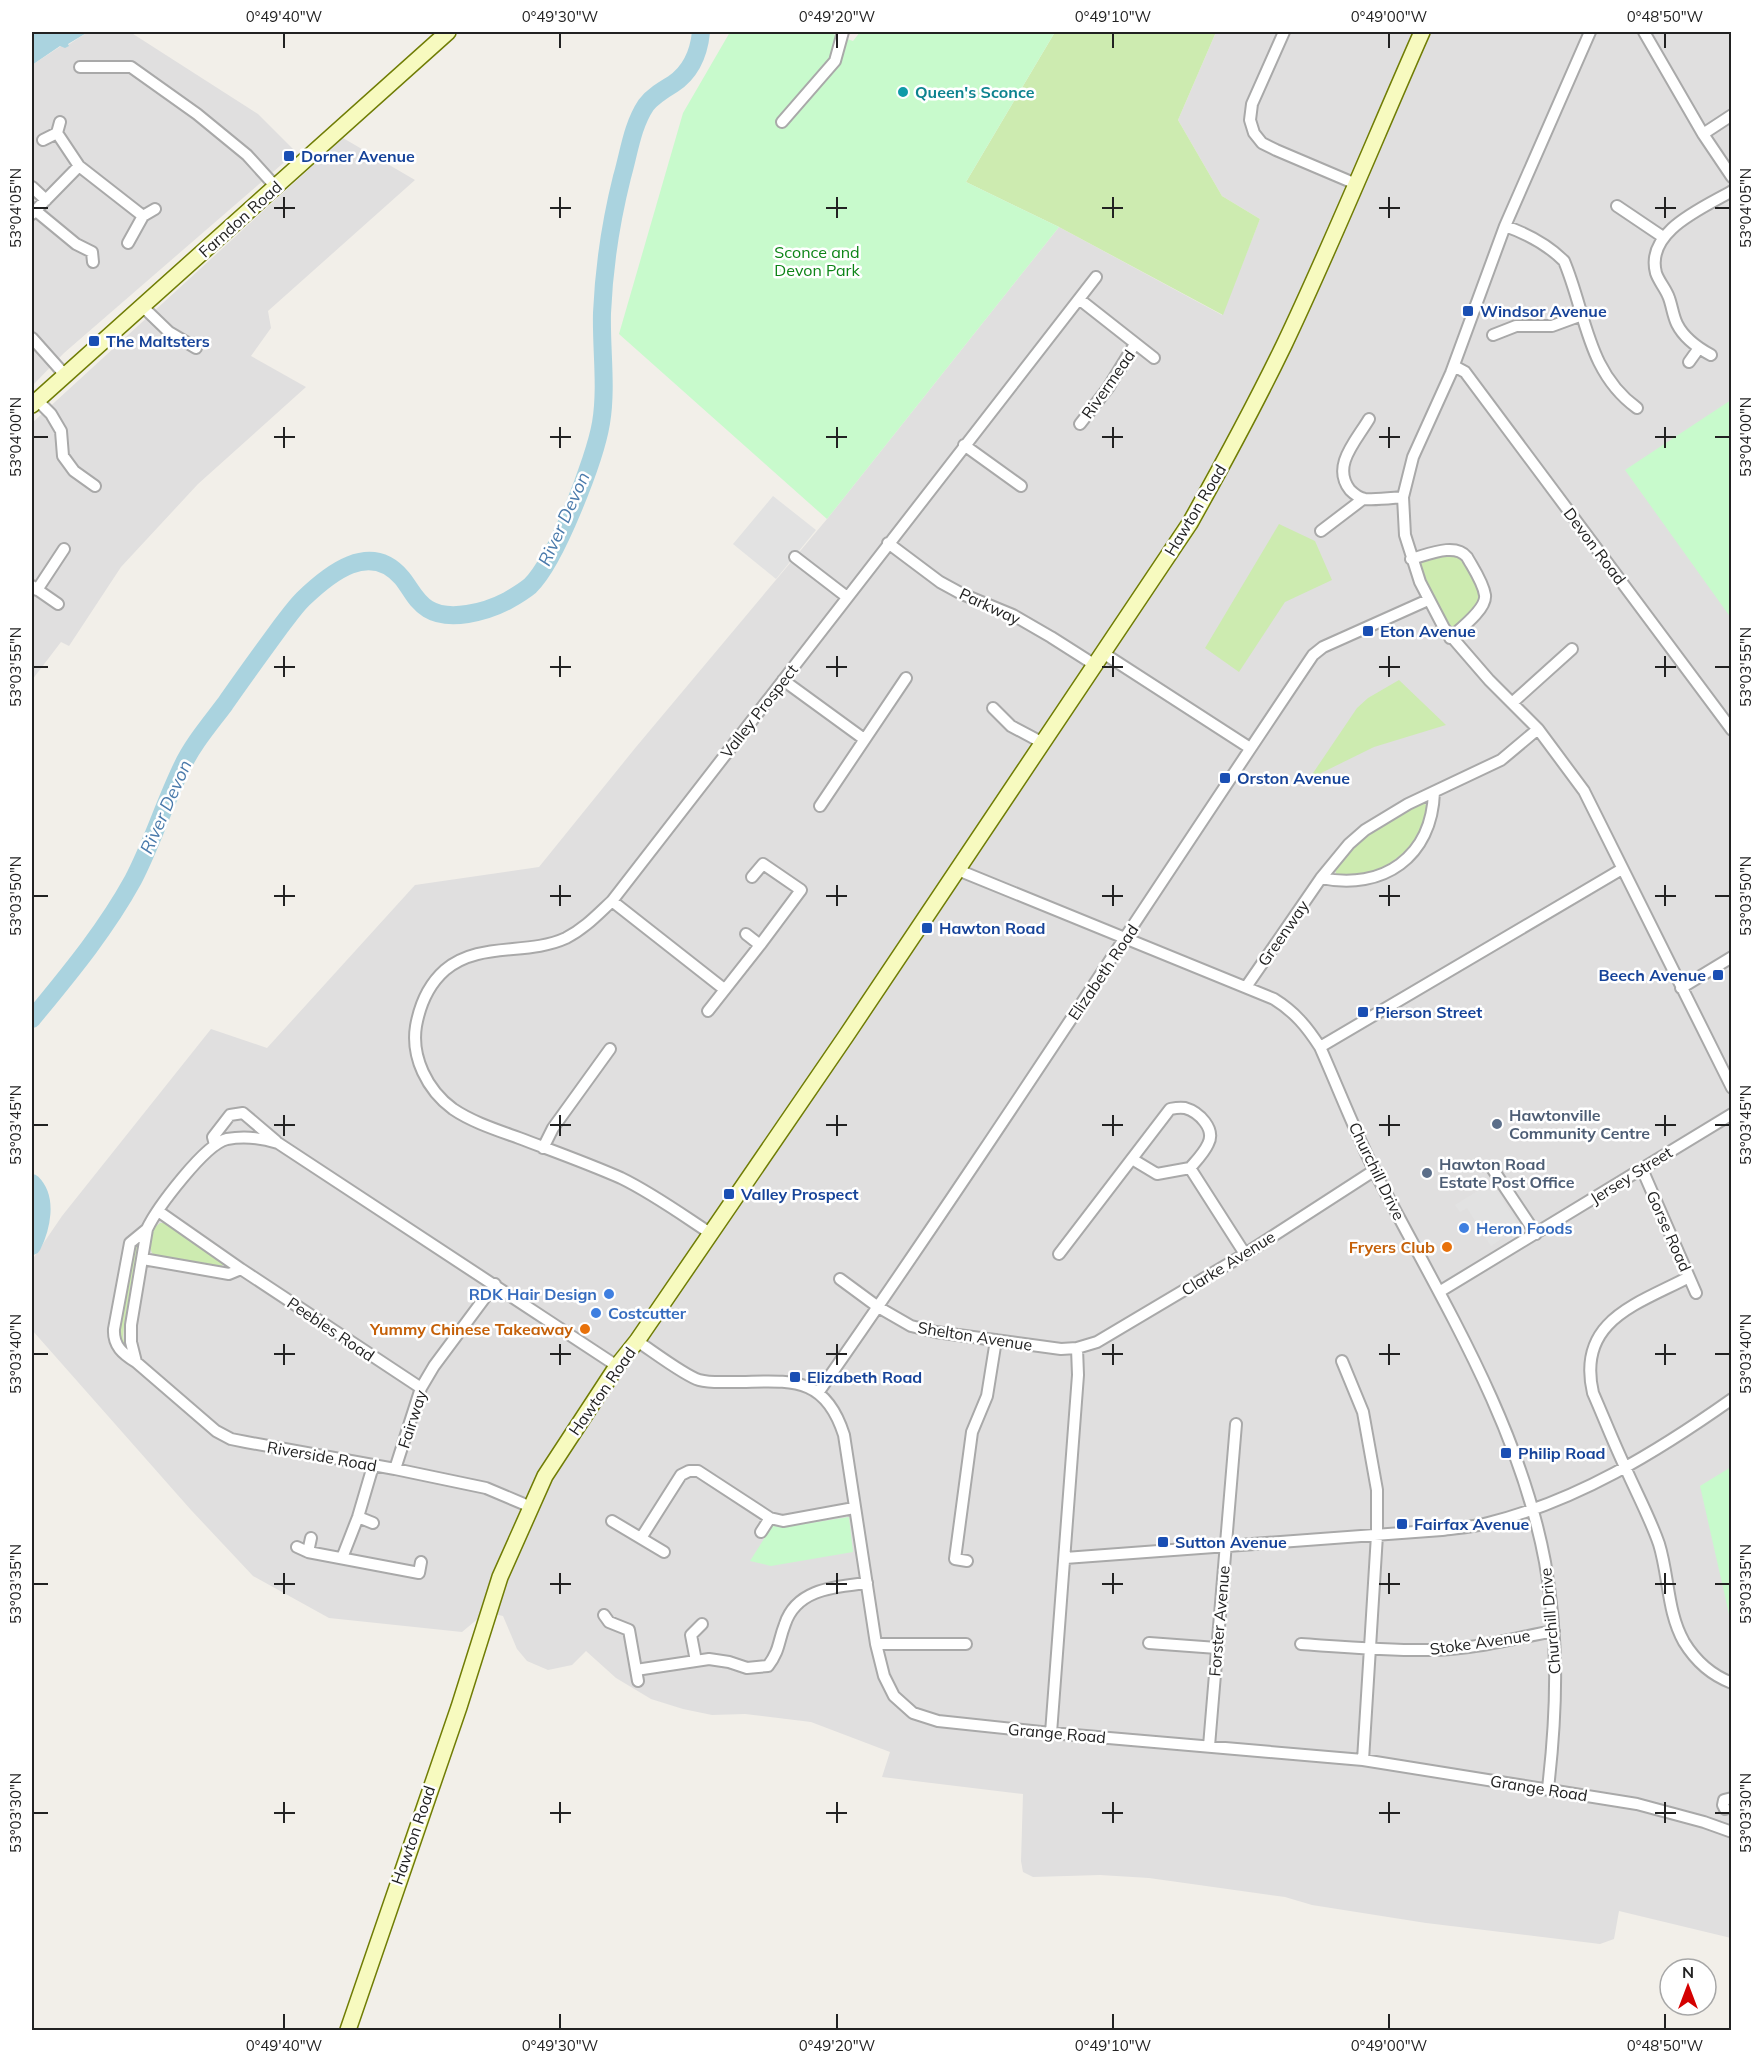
<svg xmlns="http://www.w3.org/2000/svg" width="1763" height="2062" font-family="Mulish,sans-serif">
<style>
.residential{fill:#e0dfdf}
.grass{fill:#cdebb0}
.park{fill:#c8facc}
.parking{fill:#e2e2e2}
.water{fill:#aad3df}
.lines{fill:none;stroke-linecap:round;stroke-linejoin:round}
.river{stroke:#aad3df;stroke-width:18}
.street-casing{stroke:#a9a9a9;stroke-width:14}
.secondary-casing{stroke:#707d05;stroke-width:18}
.street{stroke:#fff;stroke-width:10}
.secondary{stroke:#f7fabf;stroke-width:15}
.ticks{fill:none;stroke:#222;stroke-width:2}
.culture-dot{fill:#0f9aa8;stroke:#fff;stroke-width:2}
.transit-dot{fill:#1a4fb4;stroke:#fff;stroke-width:2}
.service-dot{fill:#5c6f8a;stroke:#fff;stroke-width:2}
.shop-dot{fill:#3f7fe0;stroke:#fff;stroke-width:2}
.food-dot{fill:#e8710a;stroke:#fff;stroke-width:2}
.labels{text-anchor:middle;stroke-width:5;stroke-linejoin:round;paint-order:stroke}
.culture-label{font-size:16px;font-weight:bold;fill:#0d838f;stroke:#fff;text-anchor:start}
.transit-label{font-size:16px;font-weight:bold;fill:#164399;stroke:#fff;text-anchor:start}
.street-label{font-size:16px;fill:#222;stroke:#fff}
.park-label{font-size:16px;fill:#0c8416;stroke:#fff}
.service-label{font-size:16px;font-weight:bold;fill:#4e5e75;stroke:#fff;text-anchor:start}
.shop-label{font-size:16px;font-weight:bold;fill:#366cbe;stroke:#fff;text-anchor:start}
.food-label{font-size:16px;font-weight:bold;fill:#c56008;stroke:#fff;text-anchor:end}
.water-label{font-size:18px;font-style:italic;fill:#4a7aab;stroke:#fff}
.neatline{fill:none;stroke:#222;stroke-width:2}
.ticks-label{font-size:15px;text-anchor:middle;fill:#222}
</style>
<rect width="100%" height="100%" fill="#f2efe9"/>
<path class="residential" d="M88 32H130L258 114 296 152 64 353 33 385 32 383V65L61 46 68 45Z
M1216 32H1731V1938L1619 1911 1614 1939 1600 1944 1426 1923 1312 1905 1285 1897 1149 1878 1100 1875 1033 1877 1023 1872 1021 1861 1023 1794 882 1777 890 1752 811 1722 745 1714 712 1715 683 1709 651 1699 616 1678 586 1651 572 1665 548 1670 527 1661 517 1649 503 1616 486 1612 462 1632 329 1618 253 1576 191 1510 32 1330V1260L62 1216 211 1029 267 1048 415 885 539 867 636 747 827 519 1059 227 1222 315 1260 219 1222 196 1178 120Z
M343 138 415 180 268 311 271 328 251 356 306 387 198 484 121 567 69 646 61 642 32 680V423Z"/>
<path class="grass" d="M1055 32H1216L1178 120 1222 196 1260 219 1223 315 1059 227 966 182Z
M1279 524 1315 541 1332 580 1285 602 1239 672 1205 648Z
M1450 552 1464 560 1480 592 1479 605 1456 627 1451 626 1434 600 1420 567 1423 560Z
M1399 680 1446 725 1374 747 1309 779 1357 708 1368 698Z
M1422 803 1427 805C1432 843 1370 887 1336 875L1335 865C1364 837 1386 821 1422 803Z
M160 1223H167L224 1263 222 1266 162 1259 154 1256C146 1245 149 1231 160 1223Z
M139 1236 124 1326 123 1337 127 1353 116 1333 130 1252Z"/>
<path class="park" d="M730 32H827L853 41 860 32H1055L966 182 1059 227 827 519 619 334 683 113Z
M1731 400V618L1625 470Z
M1731 1467V1617L1729 1614 1700 1486Z
M849 1517 853 1552 771 1566 750 1561 772 1526 785 1527Z"/>
<path class="parking" d="M773 496 816 530 776 579 733 544Z
M1492 1182 1517 1223 1513 1231 1491 1246 1467 1208 1460 1212 1455 1205Z"/>
<path class="water" d="M32 32H88L68 44 69 46 65 48 60 46 32 65Z"/>
<g class="lines">
<path class="river" d="M32 1019C68 975 105 931 133 880 152 844 164 804 182 767 192 745 210 724 225 704 243 678 262 652 281 626 288 617 295 607 303 599 329 574 370 540 402 578 411 589 415 601 428 609 449 622 486 612 507 601 514 597 524 591 530 586 556 561 595 459 601 423 607 387 601 349 602 313 604 267 611 221 622 177 629 153 632 126 646 105 653 96 663 90 673 84 691 72 699 52 701 32
M32 1183C48 1199 41 1228 32 1246"/>
<g class="street-casing">
<path id="street" d="M1284 32 1252 104 1250 120 1254 133 1262 143 1276 150 1356 184
M1590 32 1505 226 1451 373 1413 457 1403 497 1405 535 1420 582 1444 628 1489 680 1538 729 1584 791 1732 1088
M1644 32 1703 134 1732 177
M80 67H131L197 114 247 155 276 187
M60 122 57 133 79 166 143 216 155 209
M782 122 835 61 843 32
M1703 134 1732 115
M43 140 57 133
M32 187 46 200
M1617 206 1663 237
M36 211 76 244 92 252 93 262
M32 214 79 166
M1505 226C1528 234 1547 244 1564 261 1586 313 1587 372 1637 408
M128 243 143 216
M1079 299 1154 358
M142 306 169 332 196 348
M1493 335 1516 326H1552L1582 315
M32 338 65 375
M1711 355C1698 348 1684 338 1677 324 1673 316 1672 306 1669 298 1666 289 1659 282 1656 273 1645 231 1703 208 1732 191
M1689 362 1699 348
M1454 366 1465 372 1732 730
M37 400 51 414 61 431 63 456 74 471 95 486
M1369 419C1356 441 1331 466 1350 490 1354 494 1359 498 1365 499 1377 500 1391 498 1403 497
M1080 424 1108 388 1135 344
M964 445 1021 486
M1321 531 1363 499
M888 543 940 582 962 594 1013 615 1051 637 1095 665
M795 557 847 597
M1411 559C1427 555 1455 542 1467 557 1473 568 1483 582 1485 595 1487 609 1460 629 1450 638
M32 586 58 604
M37 590 64 549
M1103 653 1250 748
M783 680 864 739
M1512 703 1572 649
M993 708 1011 726 1043 743
M820 806 906 678
M958 870 1274 999C1295 1012 1307 1027 1320 1047 1339 1090 1356 1134 1377 1176 1441 1299 1519 1423 1545 1562 1559 1638 1557 1712 1548 1788
M752 877 763 864 801 890 760 945
M1321 878C1383 891 1432 857 1434 792
M612 901 724 989
M1246 987 1321 878 1349 844 1365 830 1408 804 1501 760 1538 729
M1681 988 1732 957
M708 1011 760 945 746 934
M1320 1047 1622 869
M215 1145 213 1137 230 1115 243 1113 276 1141
M543 1148 553 1128 610 1049
M1132 1159 1157 1174 1190 1168
M1492 1168 1536 1234
M1642 1169 1696 1293
M158 1211 241 1269 421 1388
M710 1233C681 1214 652 1193 621 1178 587 1163 553 1151 519 1138 497 1130 472 1122 453 1109 427 1090 411 1057 416 1026 420 1004 428 985 445 970 479 941 527 956 566 938 584 929 597 915 612 901L1096 277
M1059 1254 1170 1109C1175 1108 1179 1107 1185 1108 1199 1112 1216 1129 1208 1144 1204 1153 1196 1161 1190 1168L1245 1254
M143 1259 229 1274 241 1269
M1689 1277C1638 1304 1576 1320 1593 1393 1604 1418 1614 1444 1626 1469 1637 1494 1650 1518 1659 1544 1669 1576 1667 1612 1684 1642 1695 1660 1711 1675 1732 1683
M840 1279 878 1307 911 1326 936 1332 1061 1349 1077 1348 1097 1342 1245 1254 1375 1170
M1439 1292 1732 1114
M637 1341C651 1350 685 1376 699 1380 710 1383 721 1382 732 1382 787 1382 824 1372 844 1435L876 1644 884 1676 894 1696 913 1713 938 1721 1051 1733 1363 1760 1637 1804 1704 1822 1732 1832
M1342 1361 1363 1412 1377 1490V1535L1363 1760
M136 1362C123 1354 113 1346 114 1329L130 1243 147 1229
M818 1393C988 1150 1148 900 1313 655L1323 647 1428 600
M395 1469 421 1388 434 1366 495 1284
M531 1507 486 1488 395 1469 246 1442 231 1439 216 1431 136 1362 131 1342V1325L147 1229C157 1208 205 1144 227 1139 244 1136 262 1138 278 1143L617 1366
M358 1517 373 1523
M612 1521 664 1552
M761 1532 770 1518
M641 1538 681 1475 689 1471H698L770 1518 783 1521 854 1508
M297 1547 308 1552 419 1573 421 1562
M308 1552 311 1538
M342 1558 358 1517 373 1466
M1065 1558 1442 1530C1457 1528 1473 1527 1488 1523 1577 1501 1657 1452 1732 1399
M967 1561 955 1559 972 1432 987 1396 996 1340
M604 1615 609 1622 629 1630 638 1681
M1149 1643 1217 1648
M876 1644H966
M1301 1644C1345 1647 1391 1651 1435 1650 1475 1649 1515 1638 1554 1631
M696 1661 691 1635 702 1624
M636 1670 709 1659 729 1662 747 1668 768 1666C780 1650 778 1642 785 1624 797 1588 836 1587 867 1583
M1051 1733 1078 1375 1077 1348
M1209 1746 1236 1424
M1725 1809 1723 1805 1724 1800 1732 1798"/>
</g>
<g class="secondary-casing">
<path id="secondary" d="M32 405 448 32
M348 2030 459 1707 500 1577 545 1476 617 1366 637 1341 846 1036 1190 523C1223 464 1255 405 1284 345 1333 242 1376 136 1422 32"/>
</g>
<use href="#street" class="street"/>
<use href="#secondary" class="secondary"/>
</g>
<path class="ticks" d="M284 33V48M560 33V48M837 33V48M1113 33V48M1389 33V48M1665 33V48M284 197V218M560 197V218M837 197V218M1113 197V218M1389 197V218M1665 197V218M33 208H48M274 208H295M550 208H571M826 208H847M1102 208H1123M1379 208H1400M1655 208H1676M1715 208H1730M284 427V448M560 427V448M837 427V448M1113 427V448M1389 427V448M1665 427V448M33 437H48M274 437H295M550 437H571M826 437H847M1102 437H1123M1379 437H1400M1655 437H1676M1715 437H1730M284 656V677M560 656V677M837 656V677M1113 656V677M1389 656V677M1665 656V677M33 667H48M274 667H295M550 667H571M826 667H847M1102 667H1123M1379 667H1400M1655 667H1676M1715 667H1730M284 885V906M560 885V906M837 885V906M1113 885V906M1389 885V906M1665 885V906M33 896H48M274 896H295M550 896H571M826 896H847M1102 896H1123M1379 896H1400M1655 896H1676M1715 896H1730M284 1115V1136M560 1115V1136M837 1115V1136M1113 1115V1136M1389 1115V1136M1665 1115V1136M33 1125H48M274 1125H295M550 1125H571M826 1125H847M1102 1125H1123M1379 1125H1400M1655 1125H1676M1715 1125H1730M284 1344V1365M560 1344V1365M837 1344V1365M1113 1344V1365M1389 1344V1365M1665 1344V1365M33 1354H48M274 1354H295M550 1354H571M826 1354H847M1102 1354H1123M1379 1354H1400M1655 1354H1676M1715 1354H1730M284 1573V1594M560 1573V1594M837 1573V1594M1113 1573V1594M1389 1573V1594M1665 1573V1594M33 1584H48M274 1584H295M550 1584H571M826 1584H847M1102 1584H1123M1379 1584H1400M1655 1584H1676M1715 1584H1730M284 1802V1823M560 1802V1823M837 1802V1823M1113 1802V1823M1389 1802V1823M1665 1802V1823M33 1813H48M274 1813H295M550 1813H571M826 1813H847M1102 1813H1123M1379 1813H1400M1655 1813H1676M1715 1813H1730M284 2014V2029M560 2014V2029M837 2014V2029M1113 2014V2029M1389 2014V2029M1665 2014V2029"/>
<circle class="culture-dot" cx="903" cy="92" r="6"/>
<g class="transit-dot">
<rect x="283" y="150" width="12" height="12" rx="3"/>
<rect x="1462" y="305" width="12" height="12" rx="3"/>
<rect x="88" y="335" width="12" height="12" rx="3"/>
<rect x="1362" y="625" width="12" height="12" rx="3"/>
<rect x="1219" y="772" width="12" height="12" rx="3"/>
<rect x="921" y="922" width="12" height="12" rx="3"/>
<rect x="1712" y="969" width="12" height="12" rx="3"/>
<rect x="1357" y="1006" width="12" height="12" rx="3"/>
<rect x="723" y="1188" width="12" height="12" rx="3"/>
<rect x="789" y="1371" width="12" height="12" rx="3"/>
<rect x="1500" y="1447" width="12" height="12" rx="3"/>
<rect x="1396" y="1518" width="12" height="12" rx="3"/>
<rect x="1157" y="1536" width="12" height="12" rx="3"/>
</g>
<g class="service-dot">
<circle cx="1497" cy="1124" r="6"/>
<circle cx="1427" cy="1173" r="6"/>
</g>
<g class="shop-dot">
<circle cx="1464" cy="1228" r="6"/>
<circle cx="609" cy="1294" r="6"/>
<circle cx="596" cy="1313" r="6"/>
</g>
<g class="food-dot">
<circle cx="1447" cy="1247" r="6"/>
<circle cx="585" cy="1329" r="6"/>
</g>
<g class="labels">
<g class="culture-label">
<text x="915" y="98">Queen's Sconce</text>
</g>
<g class="transit-label">
<text x="301" y="162">Dorner Avenue</text>
<text x="1480" y="317">Windsor Avenue</text>
<text x="106" y="347">The Maltsters</text>
<text x="1380" y="637">Eton Avenue</text>
<text x="1237" y="784">Orston Avenue</text>
<text x="939" y="934">Hawton Road</text>
<text x="1706" y="981" text-anchor="end">Beech Avenue</text>
<text x="1375" y="1018">Pierson Street</text>
<text x="741" y="1200">Valley Prospect</text>
<text x="807" y="1383">Elizabeth Road</text>
<text x="1518" y="1459">Philip Road</text>
<text x="1414" y="1530">Fairfax Avenue</text>
<text x="1175" y="1548">Sutton Avenue</text>
</g>
<g class="street-label">
<text transform="translate(240 219) rotate(-42)" y="6">Farndon Road</text>
<text transform="translate(1108 384) rotate(-55)" y="6">Rivermead</text>
<text transform="translate(1195 510) rotate(-59)" y="6">Hawton Road</text>
<text transform="translate(1595 546) rotate(53)" y="6">Devon Road</text>
<text transform="translate(990 606) rotate(25)" y="6">Parkway</text>
<text transform="translate(759 711) rotate(-52)" y="6">Valley Prospect</text>
<text transform="translate(1283 933) rotate(-55)" y="6">Greenway</text>
<text transform="translate(1103 972) rotate(-56)" y="6">Elizabeth Road</text>
<text transform="translate(1377 1171) rotate(64)" y="6">Churchill Drive</text>
<text transform="translate(1631 1175) rotate(-32)" y="6">Jersey Street</text>
<text transform="translate(1669 1231) rotate(66)" y="6">Gorse Road</text>
<text transform="translate(1228 1263) rotate(-32)" y="6">Clarke Avenue</text>
<text transform="translate(331 1329) rotate(34)" y="6">Peebles Road</text>
<text transform="translate(975 1336) rotate(9)" y="6">Shelton Avenue</text>
<text transform="translate(602 1391) rotate(-55)" y="6">Hawton Road</text>
<text transform="translate(412 1419) rotate(-72)" y="6">Fairway</text>
<text transform="translate(322 1456) rotate(10)" y="6">Riverside Road</text>
<text transform="translate(1219 1621) rotate(-85)" y="6">Forster Avenue</text>
<text transform="translate(1550 1621) rotate(-95)" y="6">Churchill Drive</text>
<text transform="translate(1480 1642) rotate(-8)" y="6">Stoke Avenue</text>
<text transform="translate(1057 1733) rotate(5)" y="6">Grange Road</text>
<text transform="translate(1539 1788) rotate(9)" y="6">Grange Road</text>
<text transform="translate(413 1835) rotate(-71)" y="6">Hawton Road</text>
</g>
<g class="park-label">
<text x="817" y="258">Sconce and<tspan x="817" dy="18">Devon Park</tspan></text>
</g>
<g class="service-label">
<text x="1509" y="1121">Hawtonville<tspan x="1509" dy="18">Community Centre</tspan></text>
<text x="1439" y="1170">Hawton Road<tspan x="1439" dy="18">Estate Post Office</tspan></text>
</g>
<g class="shop-label">
<text x="1476" y="1234">Heron Foods</text>
<text x="597" y="1300" text-anchor="end">RDK Hair Design</text>
<text x="608" y="1319">Costcutter</text>
</g>
<g class="food-label">
<text x="1435" y="1253">Fryers Club</text>
<text x="573" y="1335">Yummy Chinese Takeaway</text>
</g>
<g class="water-label">
<text transform="translate(564 519) rotate(-66)" y="6">River Devon</text>
<text transform="translate(166 807) rotate(-66)" y="6">River Devon</text>
</g>
</g>
<rect width="1763" height="2062" fill="none" stroke="#ffffff" stroke-width="66"/>
<g transform="translate(1688 1987)"><circle r="28" fill="#ffffff" stroke="#a7a7a7" stroke-width="1.5"/>
<path d="M0-4.5L10 22L0 15L-10 22Z" fill="#d40000"/>
<text y="-9" font-size="16" font-weight="bold" text-anchor="middle" fill="#222222">N</text>
</g>
<rect x="33" y="33" width="1697" height="1996" class="neatline"/>
<g class="ticks-label">
<text x="284" y="22">0°49'40"W</text>
<text x="560" y="22">0°49'30"W</text>
<text x="837" y="22">0°49'20"W</text>
<text x="1113" y="22">0°49'10"W</text>
<text x="1389" y="22">0°49'00"W</text>
<text x="1665" y="22">0°48'50"W</text>
<text transform="translate(16 208) rotate(-90)" y="5">53°04'05"N</text>
<text transform="translate(1746 208) rotate(-90)" y="5">53°04'05"N</text>
<text transform="translate(16 437) rotate(-90)" y="5">53°04'00"N</text>
<text transform="translate(1746 437) rotate(-90)" y="5">53°04'00"N</text>
<text transform="translate(16 667) rotate(-90)" y="5">53°03'55"N</text>
<text transform="translate(1746 667) rotate(-90)" y="5">53°03'55"N</text>
<text transform="translate(16 896) rotate(-90)" y="5">53°03'50"N</text>
<text transform="translate(1746 896) rotate(-90)" y="5">53°03'50"N</text>
<text transform="translate(16 1125) rotate(-90)" y="5">53°03'45"N</text>
<text transform="translate(1746 1125) rotate(-90)" y="5">53°03'45"N</text>
<text transform="translate(16 1354) rotate(-90)" y="5">53°03'40"N</text>
<text transform="translate(1746 1354) rotate(-90)" y="5">53°03'40"N</text>
<text transform="translate(16 1584) rotate(-90)" y="5">53°03'35"N</text>
<text transform="translate(1746 1584) rotate(-90)" y="5">53°03'35"N</text>
<text transform="translate(16 1813) rotate(-90)" y="5">53°03'30"N</text>
<text transform="translate(1746 1813) rotate(-90)" y="5">53°03'30"N</text>
<text x="284" y="2051">0°49'40"W</text>
<text x="560" y="2051">0°49'30"W</text>
<text x="837" y="2051">0°49'20"W</text>
<text x="1113" y="2051">0°49'10"W</text>
<text x="1389" y="2051">0°49'00"W</text>
<text x="1665" y="2051">0°48'50"W</text>
</g>
</svg>
